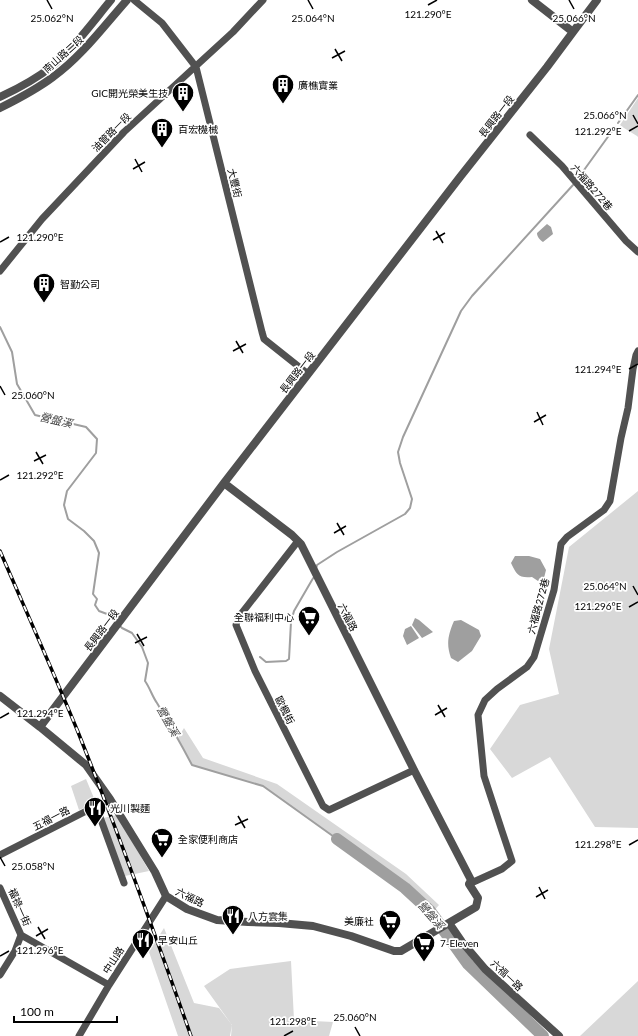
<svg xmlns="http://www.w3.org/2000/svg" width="638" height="1036" font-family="Lato,'Noto Sans TC',sans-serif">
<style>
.green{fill:#d8d8d8}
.water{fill:#9f9f9f}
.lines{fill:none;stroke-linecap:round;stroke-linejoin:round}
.stream{stroke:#9f9f9f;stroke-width:2}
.river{stroke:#9f9f9f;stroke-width:12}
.minor{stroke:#515151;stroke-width:7}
.tertiary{stroke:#515151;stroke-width:8}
.rail-casing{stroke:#000;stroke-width:3.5}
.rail{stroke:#fff;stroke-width:2;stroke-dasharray:6;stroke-linecap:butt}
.ticks{fill:none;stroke:#000;stroke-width:1.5}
.labels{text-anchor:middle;stroke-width:3.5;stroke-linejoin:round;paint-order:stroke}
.street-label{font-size:10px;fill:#000;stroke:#fff}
.poi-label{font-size:10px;fill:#000;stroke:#fff;text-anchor:start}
.water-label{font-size:11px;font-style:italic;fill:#404040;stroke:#fff}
.ticks-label{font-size:10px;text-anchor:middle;fill:#000;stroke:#fff;stroke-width:3.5;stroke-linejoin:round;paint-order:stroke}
</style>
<rect width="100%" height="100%" fill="#fff"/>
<path class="green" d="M638 98V137L637 136 624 128 620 125Z
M638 491V828L595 827 550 757 512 778 490 749 520 705 559 694 549 649 569 547Z
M184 728 203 758 277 784 406 874 439 905 432 913 405 888 263 786 192 765 178 738Z
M86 779 96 803 79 810 71 786Z
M117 815 149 871 125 876 103 818Z
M164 928 194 1003 219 1008 232 1025 230 1036H178L149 952Z
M291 961 294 1020 333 1022 329 1036H231L232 1025 204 986 230 969Z
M638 981V1036H580Z"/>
<path class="water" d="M547 224 551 227 553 234 543 242C540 240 537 237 537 233Z
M515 556H529L540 559 546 570 544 578 538 581 532 577C518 578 517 575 511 563Z
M415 618 419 620 433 632 422 638 412 625Z
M461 620 479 630 481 636 472 651 458 662 451 658C446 644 448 635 454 621Z
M411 626 419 638 407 645 403 636 405 629Z"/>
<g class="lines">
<path class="stream" d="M618 123 638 95
M579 177 615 127
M0 327 12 352 17 384 35 415 86 427 97 439 96 453 67 491 64 505 68 519 84 531 94 541 99 553 93 594 97 599 95 605 99 611 107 614 116 622
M316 569 317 565 337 552 405 514 410 508 412 499 400 463 398 452 403 437 461 311 472 296 573 185
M119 625 122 628 132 633 142 647 148 663 145 681C150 688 152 696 157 703 169 723 181 744 192 765L263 786 337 839
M260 657 266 662 286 661 289 659 291 622 294 611 312 580 314 577"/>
<path class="river" d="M337 839 405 888 430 911 468 964 543 1036"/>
<path class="minor" d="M134 0 162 23 196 67 262 332 264 339 308 374
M530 135 562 166 626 241 638 252
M0 271 42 219 124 132 233 32 263 0
M298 541 238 618 236 625 255 671 323 806 329 810 414 770
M96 806 124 883
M0 855 110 799
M469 884 502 869 512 861 502 831 484 776 478 715 485 700 497 689 527 667 534 657 554 590 561 544 567 537 604 510 610 501 621 438 628 408 633 369 636 355 638 351
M0 888 21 935 15 951 0 975
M21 935 109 985
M79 1036 109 985 166 896"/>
<path class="tertiary" d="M532 0 573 32
M0 97C17 89 36 79 51 67 74 48 92 23 111 0
M0 108C18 99 37 89 53 77 81 57 104 26 127 0
M0 696 40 727 86 765 110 799 155 872 166 896 187 909 217 920 248 922 279 923 313 926 351 936 394 951H401L476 907 478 898 469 884 471 880 414 770 301 544 292 535 224 483
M40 727 224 483 460 177 547 67 573 32 597 0
M449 923 462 942 485 969 559 1036"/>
<g class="rail-casing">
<path id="rail" d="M0 551C26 611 53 671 78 732 118 832 155 934 191 1036"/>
</g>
<use href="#rail" class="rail"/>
</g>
<path class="ticks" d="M47 0 52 9M308 0 313 9M569 0 574 9M428 5 437 0M335 49 342 61M332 58 345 51M633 115 638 124M629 131 638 126M135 159 142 172M133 169 145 162M436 231 443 243M433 240 445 233M0 242 9 237M236 341 243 353M233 351 246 344M629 369 638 364M0 386 5 395M537 412 543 425M534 422 546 415M36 452 43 464M34 461 46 455M0 480 9 475M337 523 344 535M334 533 346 526M633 586 638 595M629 607 638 602M137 634 144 646M135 643 147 637M438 705 445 717M435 715 447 708M0 718 9 713M238 816 245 828M235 825 248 819M629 845 638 840M0 857 5 866M539 887 545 899M536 897 548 890M38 927 45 939M36 936 48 929M0 956 9 951M355 1027 360 1036M284 1036 293 1031"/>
<defs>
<g id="building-pin" transform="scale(1.15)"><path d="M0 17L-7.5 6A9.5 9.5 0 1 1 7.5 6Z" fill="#000" stroke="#fff"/><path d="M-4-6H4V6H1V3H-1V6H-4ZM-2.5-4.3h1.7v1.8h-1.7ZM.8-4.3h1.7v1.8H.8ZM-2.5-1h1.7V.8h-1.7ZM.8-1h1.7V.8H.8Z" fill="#fff"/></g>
<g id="supermarket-pin" transform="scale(1.15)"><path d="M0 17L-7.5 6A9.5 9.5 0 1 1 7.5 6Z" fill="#000" stroke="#fff"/><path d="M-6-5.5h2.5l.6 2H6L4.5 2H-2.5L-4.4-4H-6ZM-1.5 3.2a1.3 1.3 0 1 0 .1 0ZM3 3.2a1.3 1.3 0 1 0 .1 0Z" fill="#fff"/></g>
<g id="restaurant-pin" transform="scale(1.15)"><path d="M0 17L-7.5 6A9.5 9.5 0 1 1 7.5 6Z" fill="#000" stroke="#fff"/><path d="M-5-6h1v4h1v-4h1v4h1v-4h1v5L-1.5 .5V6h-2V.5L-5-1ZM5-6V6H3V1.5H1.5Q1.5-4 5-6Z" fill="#fff"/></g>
</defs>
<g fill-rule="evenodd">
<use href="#building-pin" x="283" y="85"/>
<use href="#building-pin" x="183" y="93"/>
<use href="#building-pin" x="162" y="129"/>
<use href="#building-pin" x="44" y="284"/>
<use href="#supermarket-pin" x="309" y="617"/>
<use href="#restaurant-pin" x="95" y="808"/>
<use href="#supermarket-pin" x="162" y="839"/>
<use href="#restaurant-pin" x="233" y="916"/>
<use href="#supermarket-pin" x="390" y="921"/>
<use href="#restaurant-pin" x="143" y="940"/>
<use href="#supermarket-pin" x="424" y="943"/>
</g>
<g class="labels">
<g class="street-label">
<text transform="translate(63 54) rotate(-42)" y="4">南山路二段</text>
<text transform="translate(496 116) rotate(-52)" y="4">長興路一段</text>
<text transform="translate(111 132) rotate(-45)" y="4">油管路一段</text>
<text transform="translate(235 183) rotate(76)" y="4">大豐街</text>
<text transform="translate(592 187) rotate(49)" y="4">六福路272巷</text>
<text transform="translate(297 372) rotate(-52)" y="4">長興路一段</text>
<text transform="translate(538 606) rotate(-75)" y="4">六福路272巷</text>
<text transform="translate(348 617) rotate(63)" y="4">六福路</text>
<text transform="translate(101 630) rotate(-53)" y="4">長興路一段</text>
<text transform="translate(285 710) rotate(63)" y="4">歐楓街</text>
<text transform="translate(51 818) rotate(-27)" y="4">五福一路</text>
<text transform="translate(190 897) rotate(26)" y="4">六福路</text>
<text transform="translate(20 907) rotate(66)" y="4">福祿一街</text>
<text transform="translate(113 960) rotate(-57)" y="4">中山路</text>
<text transform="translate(507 975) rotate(43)" y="4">六福一路</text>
</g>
<g class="poi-label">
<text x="298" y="89">廣樵實業</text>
<text x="168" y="97" text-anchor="end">GIC開光榮美生技</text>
<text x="178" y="133">百宏機械</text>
<text x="60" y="288">智勤公司</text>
<text x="294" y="621" text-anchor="end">全聯福利中心</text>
<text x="110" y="812">光川製麵</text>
<text x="178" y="843">全家便利商店</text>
<text x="248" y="920">八方雲集</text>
<text x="374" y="925" text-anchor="end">美廉社</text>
<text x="158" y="944">早安山丘</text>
<text x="440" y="947">7-Eleven</text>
</g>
<g class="water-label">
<text transform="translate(56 420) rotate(13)" y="4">營盤溪</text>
<text transform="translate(168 721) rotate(61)" y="4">營盤溪</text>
<text transform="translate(431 915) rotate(49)" y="4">營盤溪</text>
</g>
</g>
<g class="ticks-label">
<text x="428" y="18">121.290°E</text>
<text x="52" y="22">25.062°N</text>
<text x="313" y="22">25.064°N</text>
<text x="574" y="22">25.066°N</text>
<text x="605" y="119">25.066°N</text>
<text x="598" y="135">121.292°E</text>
<text x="40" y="241">121.290°E</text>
<text x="598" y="373">121.294°E</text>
<text x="33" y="399">25.060°N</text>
<text x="40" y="479">121.292°E</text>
<text x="605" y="590">25.064°N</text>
<text x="598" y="610">121.296°E</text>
<text x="40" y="717">121.294°E</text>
<text x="598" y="848">121.298°E</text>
<text x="33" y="870">25.058°N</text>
<text x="40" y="954">121.296°E</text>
<text x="355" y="1021">25.060°N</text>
<text x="293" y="1025">121.298°E</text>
</g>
<path d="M14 1016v6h103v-6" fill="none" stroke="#000000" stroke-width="2"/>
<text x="20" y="1016" font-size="12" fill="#000000" stroke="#ffffff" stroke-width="3" paint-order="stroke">100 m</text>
</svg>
